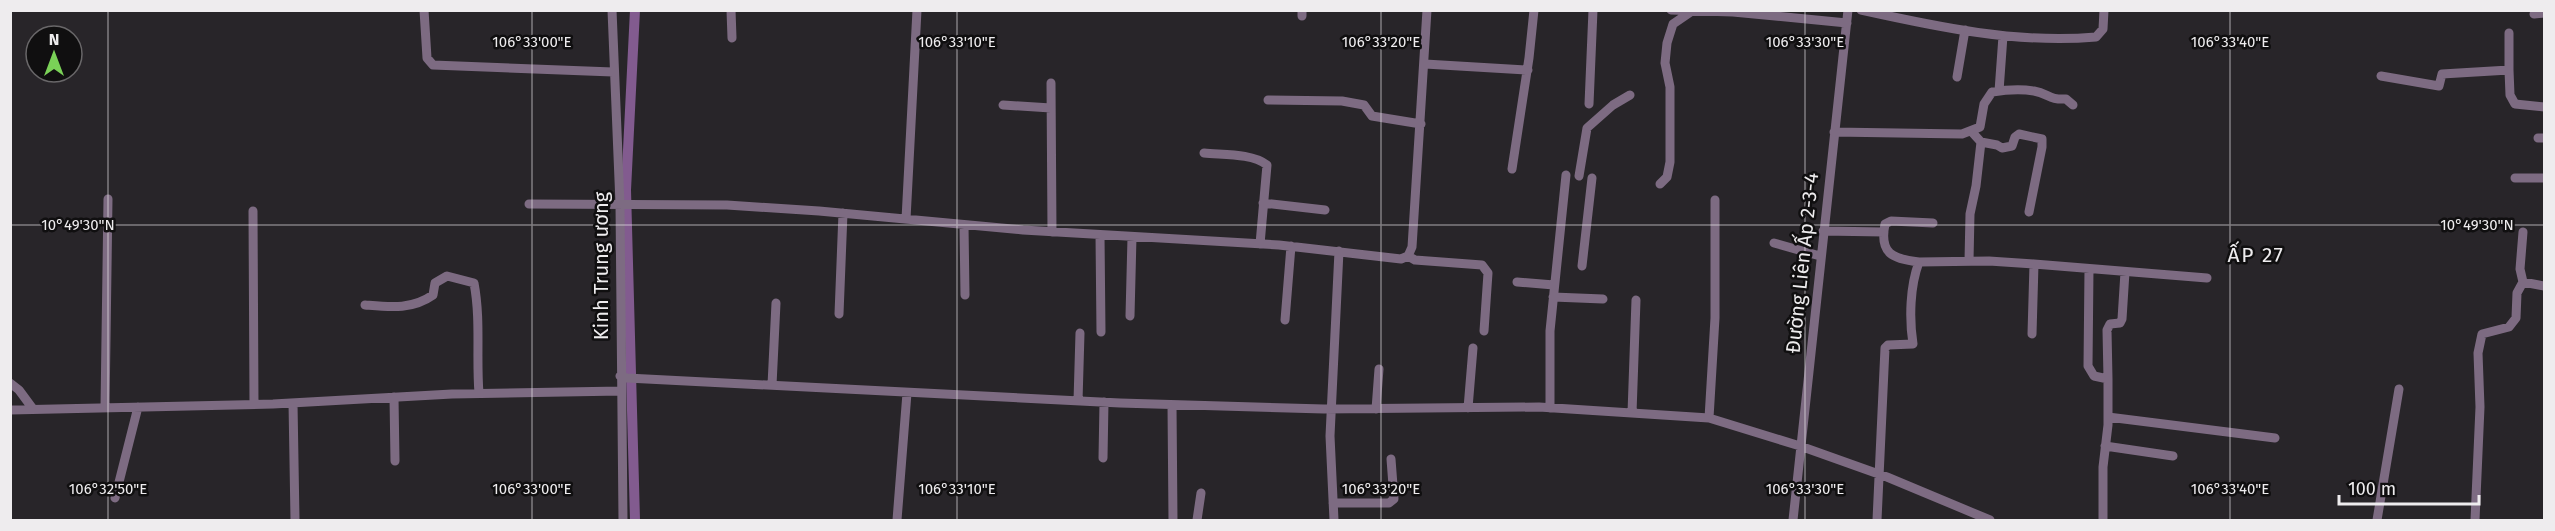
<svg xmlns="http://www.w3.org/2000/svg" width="2555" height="531" font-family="'Fira Sans',sans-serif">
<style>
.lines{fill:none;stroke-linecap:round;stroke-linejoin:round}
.canal{stroke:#825b8f;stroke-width:10}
.minor{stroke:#7d6b82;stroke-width:9}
.ticks{fill:none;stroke:#eeecee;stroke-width:1.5;stroke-opacity:0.45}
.labels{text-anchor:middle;stroke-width:5;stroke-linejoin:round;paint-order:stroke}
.street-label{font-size:20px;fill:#eeecee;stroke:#100f10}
.neighbourhood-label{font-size:21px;letter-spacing:1.5px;fill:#eeecee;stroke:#100f10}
.ticks-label{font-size:15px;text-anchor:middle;fill:#eeecee;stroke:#100f10;stroke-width:5;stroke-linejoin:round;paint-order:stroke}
</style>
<rect width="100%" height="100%" fill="#282529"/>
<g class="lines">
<path class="canal" d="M635 520 626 190 635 10"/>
<path class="minor" d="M424 10 427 58 433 65 613 72
M612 10 620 204 623 520
M731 10 732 38
M1671 10 1733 12 1847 23
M1861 10C1938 27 2017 44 2096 37L2103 29 2104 10
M2534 14 2544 13
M1302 16V10
M1425 64 1528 70
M2509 70V33
M2381 76 2439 86 2442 74 2509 70 2510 95 2515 104 2544 107
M1957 77 1965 30
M1051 83 1052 232
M1999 91 2003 36
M1268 100 1342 101 1364 105 1372 116 1421 124
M1589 104 1593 10
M1003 105 1051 108
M1971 131 1981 142 1997 145 2002 148 2012 146 2015 137 2019 134 2042 139V147L2029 212
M1834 132 1962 134 1980 127 1984 104 1992 92C2005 90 2021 89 2034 91 2049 94 2049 100 2066 99L2073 105
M2538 138H2544
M1204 153C1222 155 1252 153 1267 165L1260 244
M1512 169 1529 58 1534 10
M1579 176 1587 128 1613 105 1630 95
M2515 178H2544
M1660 184 1667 177 1670 162V87L1665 63 1667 43 1673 24 1692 11
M1263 203 1325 210
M529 204 727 205 819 211 1023 230 1279 245 1401 259 1408 256 1412 247 1427 10
M253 211 254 404
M906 219 917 10
M964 225 965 295
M1823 231 1884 232
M1100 235 1101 332
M1774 243 1820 256
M1408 256 1415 260 1482 265 1488 273 1484 331
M1969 261 1970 214 1976 186 1981 142
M1919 262C1893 259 1879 254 1885 224L1891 221 1933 223
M2034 264 2207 278
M1582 266 1592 178
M2089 269 2088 366 2094 376 2108 379V425L2103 467V520
M1517 282 1554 285
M2523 282 2520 269 2523 232
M1553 297 1603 299
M365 305C389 307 412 310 433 295L435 283 447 276 474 283C481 320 476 357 479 393
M839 314 843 213
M1130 316 1132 237
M1285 320 1291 246
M620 376 627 378 1120 403 1324 409 1539 407 1709 418 1800 446 1887 477 1990 520
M2108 379 2107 330 2110 324 2120 323 2122 319 2125 272
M10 383 19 390 33 409
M772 385 776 303
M394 397 395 461
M1078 401 1080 333
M293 403 295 520
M1172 405 1173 520
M105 408 108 199
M1468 408 1473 348
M1550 408V331L1566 175
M1376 409 1379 369
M10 410 273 404 452 394 621 391
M1632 413 1636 300
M2108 417 2275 438
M1709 418 1715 318V200
M2105 446 2173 456
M1103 458 1104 402
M115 498 138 407
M1333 503H1389L1394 499 1391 459
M897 520 907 393
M1197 520 1201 493
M1334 520 1330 436 1339 251
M1793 520 1848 10
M1877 520 1885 348 1888 345 1913 344C1909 318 1910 286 1919 262L1989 261 2034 264 2032 334
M2377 520 2399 389
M2475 520 2480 407 2478 353 2482 334 2509 327 2516 318 2517 293 2523 282 2544 286"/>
</g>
<path class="ticks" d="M108 10V520M532 10V520M957 10V520M1381 10V520M1805 10V520M2230 10V520M10 225H2544"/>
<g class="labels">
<g class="street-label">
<text transform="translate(1802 263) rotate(-84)" y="7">Đường Liên Ấp 2-3-4</text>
<text transform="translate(601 266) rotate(-90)" y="7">Kinh Trung ương</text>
</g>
<g class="neighbourhood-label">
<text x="2256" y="262">ẤP 27</text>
</g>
</g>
<g class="ticks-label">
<text x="532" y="47">106°33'00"E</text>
<text x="957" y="47">106°33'10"E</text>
<text x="1381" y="47">106°33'20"E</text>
<text x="1805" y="47">106°33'30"E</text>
<text x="2230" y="47">106°33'40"E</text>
<text x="78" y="230">10°49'30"N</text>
<text x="2477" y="230">10°49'30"N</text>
<text x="108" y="494">106°32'50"E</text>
<text x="532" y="494">106°33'00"E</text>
<text x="957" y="494">106°33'10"E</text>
<text x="1381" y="494">106°33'20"E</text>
<text x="1805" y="494">106°33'30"E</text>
<text x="2230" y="494">106°33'40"E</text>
</g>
<rect width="2555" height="531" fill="none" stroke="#eeecee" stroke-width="24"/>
<g transform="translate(54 54)"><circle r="28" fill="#100f10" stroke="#696769" stroke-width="1.5"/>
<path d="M0-4.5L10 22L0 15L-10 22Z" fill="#7ad157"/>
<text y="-9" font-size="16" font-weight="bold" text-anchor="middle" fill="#eeecee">N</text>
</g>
<path d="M2339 495v9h140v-9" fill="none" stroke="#eeecee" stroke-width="3"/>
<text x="2348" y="495" font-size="18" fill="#eeecee" stroke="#100f10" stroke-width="4.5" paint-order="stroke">100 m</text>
</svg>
